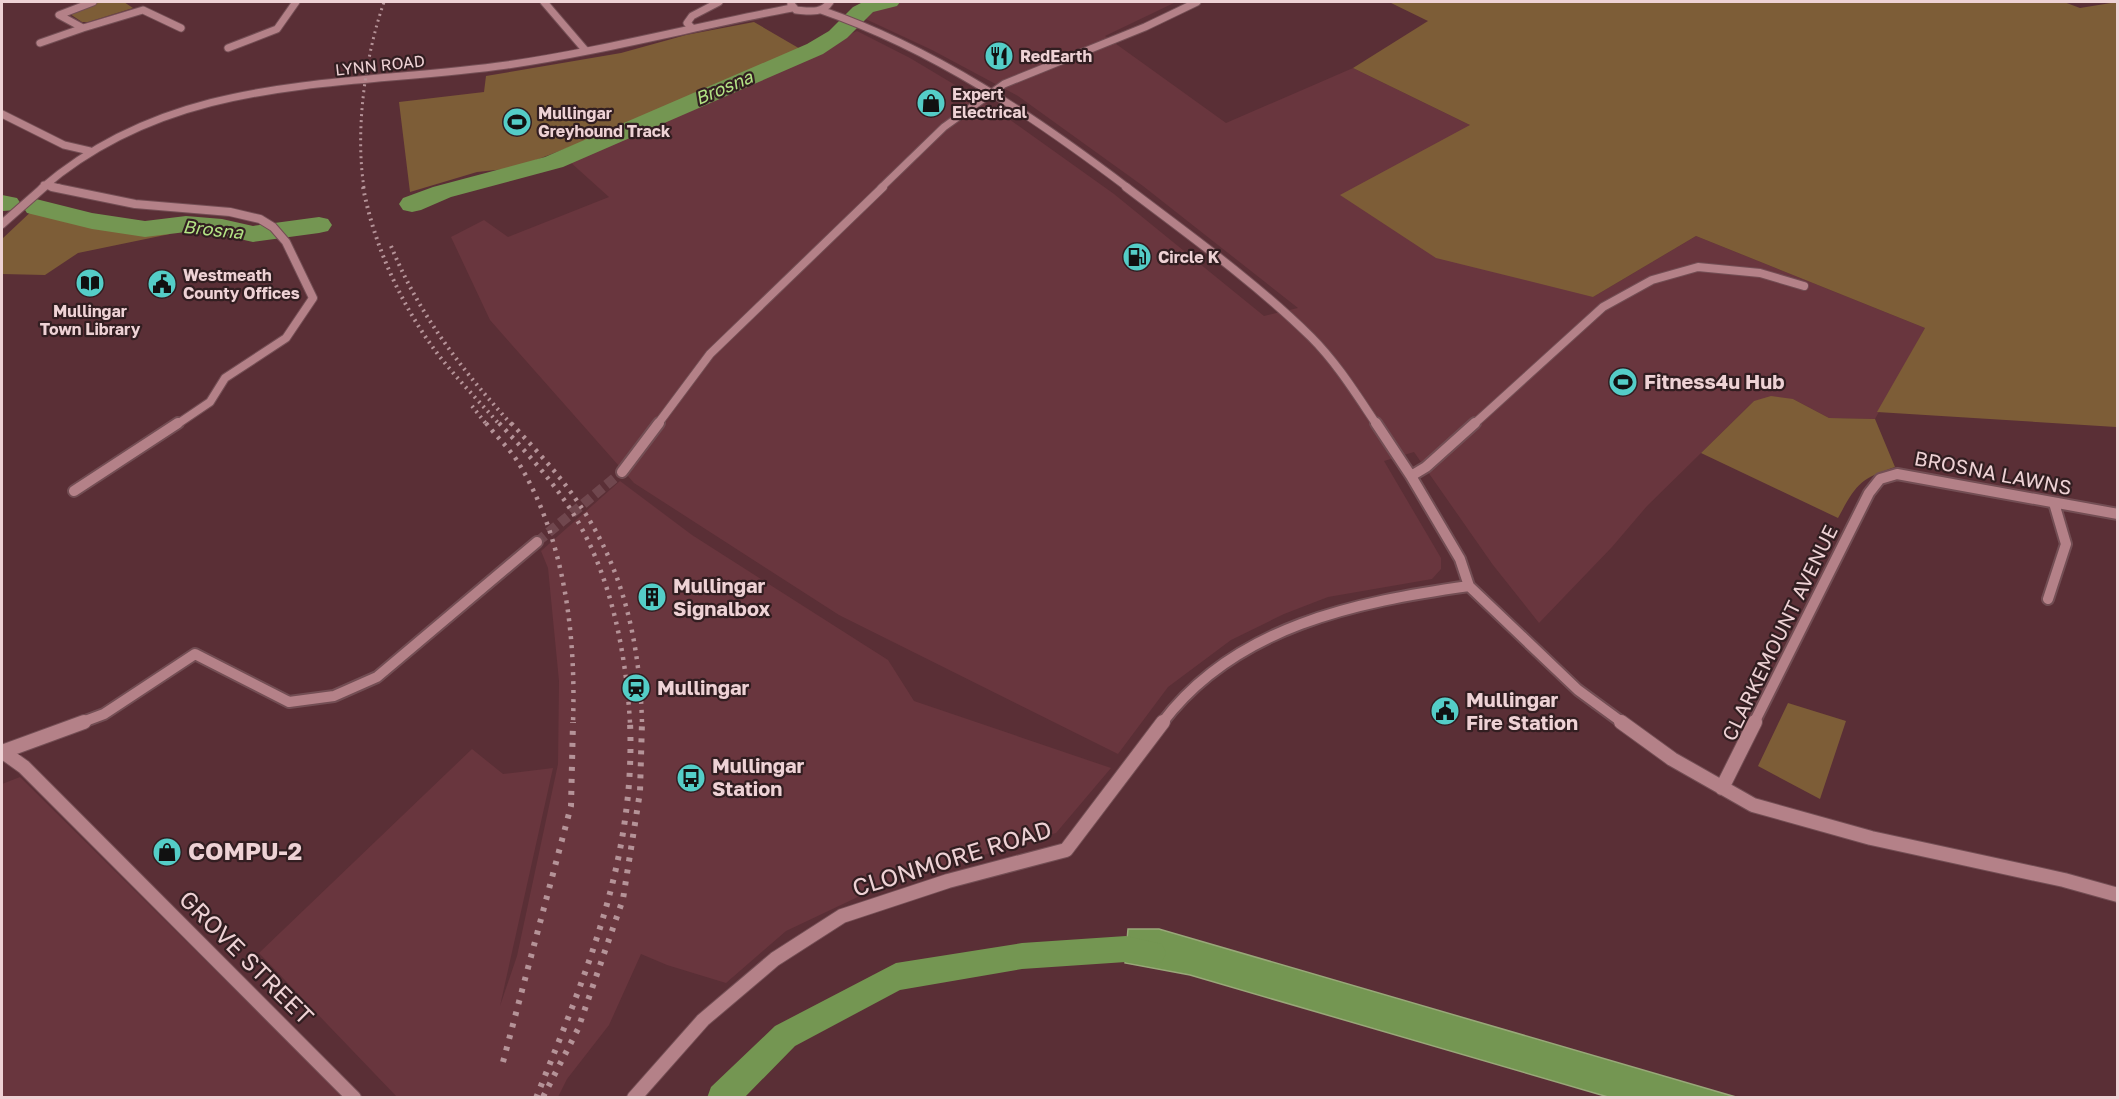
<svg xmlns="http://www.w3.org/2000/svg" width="2119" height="1099" font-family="'Golos Text',sans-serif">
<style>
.built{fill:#69363e}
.green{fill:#7d5d37}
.water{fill:#749652;stroke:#99a879;stroke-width:1.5}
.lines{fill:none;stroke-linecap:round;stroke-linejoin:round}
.canal{fill:#749652;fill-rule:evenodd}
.river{fill:#749652;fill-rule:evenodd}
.minor-tunnel{stroke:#70474e;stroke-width:10;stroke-dasharray:10 5;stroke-linecap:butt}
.minor-far3-casing{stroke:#734e54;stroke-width:9}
.minor-far2-casing{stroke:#734e54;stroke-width:10}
.minor-far1-casing{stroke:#734e54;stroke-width:14}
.minor-casing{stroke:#734e54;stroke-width:16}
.minor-far3{stroke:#b48188;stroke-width:7}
.minor-far2{stroke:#b48188;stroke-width:8}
.minor-far1{stroke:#b48188;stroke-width:10}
.minor{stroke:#b48188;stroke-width:14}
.rail-far3{stroke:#b59398;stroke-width:3;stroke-dasharray:2 4;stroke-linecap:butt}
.rail-far2{stroke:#b59398;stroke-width:4;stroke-dasharray:2 4.5;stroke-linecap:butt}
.rail-far1{stroke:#b59398;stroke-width:4.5;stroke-dasharray:3 6;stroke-linecap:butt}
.rail{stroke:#b59398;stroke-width:6;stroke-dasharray:4 8;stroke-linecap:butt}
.labels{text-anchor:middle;stroke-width:4.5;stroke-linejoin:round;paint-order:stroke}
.far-poi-label{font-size:16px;font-weight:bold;fill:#eed2d5;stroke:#321e21;text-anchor:start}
.far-street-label{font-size:16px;fill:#eed2d5;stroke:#321e21}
.far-water-label{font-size:18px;font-style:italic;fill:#b4e485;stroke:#321e21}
.poi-label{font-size:20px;font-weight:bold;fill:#eed2d5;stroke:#321e21;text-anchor:start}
.street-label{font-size:20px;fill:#eed2d5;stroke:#321e21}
.near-poi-label{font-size:24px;font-weight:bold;fill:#eed2d5;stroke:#321e21;text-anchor:start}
.near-street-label{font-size:24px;fill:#eed2d5;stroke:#321e21}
</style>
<rect width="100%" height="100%" fill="#5a2f36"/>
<path class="built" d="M894 2H1176L1105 36 1226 123 1353 68 1470 125 1593 297 1696 236 1925 328 1875 419 1829 418 1793 399 1754 401 1647 506 1612 547 1539 623 1493 565 1414 452 1384 461 1441 558V569L1432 579 1328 597 1284 614 1231 640 1168 687 1118 754 839 615 634 483 490 320 451 237 484 220 508 237 609 197 569 161 857 31 910 58 992 107 1114 194 1264 316 1298 308 1143 186 1018 96 932 50 857 15 866 8Z
M620 481 692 535 888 660 914 701 1111 768 1056 833 881 886 786 931 726 983 667 965 641 954 609 1025 567 1079 558 1097H397L259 953 472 749 503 774 553 768 500 1006 517 956 558 764 559 681 548 568 541 551Z
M20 777 343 1097H2V784Z"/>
<path class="green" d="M100 2H124L133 8 88 22H82L70 14Z
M1389 2H2064L2080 8 2117 2 2116 427 1877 412 1925 328 1696 236 1593 297 1436 258 1340 195 1470 125 1353 68 1428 21Z
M754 22 802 50 588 140 515 168 477 172 410 192 399 102 484 92 486 76 621 53 686 35Z
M36 207C78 218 122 232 166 227L170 234 78 253 45 275 2 274V239Z
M1771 396 1793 399 1829 418 1875 419 1895 467C1859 479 1856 485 1838 518L1701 453 1754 401Z
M1788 703 1846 721 1820 799 1758 766Z"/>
<path class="water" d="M1128 929H1159L1736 1097H1608L1190 975 1125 963Z"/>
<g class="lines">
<path class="canal" d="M1126 936 1162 944 1166 953 1162 962 1152 966 1126 962 1022 969 900 990 795 1046 744 1098H707L711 1087 775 1026 896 963 1022 943Z"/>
<path class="river" d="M863 2H900L897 6 873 12 847 38 823 54 563 167 451 197 421 210 412 212 403 210 399 204 403 198 433 187 545 157 807 44 829 31 853 7Z
M2 195 17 198 21 204 17 210 2 211Z
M36 199 92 213 145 221 186 216 222 219 253 226 319 217 328 219 332 225 328 231 319 233 253 242 222 235 186 232 145 237 92 229 27 213 23 207 27 201Z"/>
<path class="minor-tunnel" d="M537 542 622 472"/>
<g class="minor-far3-casing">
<path id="minor-far3" d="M93 2 59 15 83 28 143 10 181 28
M544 2 586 51
M791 4 796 10C809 11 822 14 830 2
M821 10C934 49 1033 116 1128 188
M692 28 687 23 692 16 719 2
M40 43 83 28
M228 48 277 29 296 2
M2 114 64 145 90 151
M44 185 59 188
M42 188C177 72 343 88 507 65 603 51 697 26 792 8
M881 188 944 127 1004 84 1145 27 1197 2"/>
</g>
<g class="minor-far2-casing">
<path id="minor-far2" d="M52 187 135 204 230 212 260 219 273 227 286 242 313 298 286 338 225 378 210 402 176 425
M1126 187C1189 235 1254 281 1311 337 1337 363 1356 394 1377 425
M2 224 44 187
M657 425 710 354 883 187
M1473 425 1603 307 1652 280 1698 267 1760 273 1804 286"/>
</g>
<g class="minor-far1-casing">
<path id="minor-far1" d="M1376 423 1411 476 1460 559 1469 586 1578 690 1623 723
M622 472 659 423
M1411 476 1426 467 1475 423
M74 491 178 423
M2048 599 2066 544 2054 503
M80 723 104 714 195 654 289 702 334 696 377 677 537 542
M1162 723C1235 626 1356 602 1469 586
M1754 723 1869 493 1880 479 1897 474 2118 514"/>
</g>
<g class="minor-casing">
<path id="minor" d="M1621 722 1672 759 1753 805 1871 838 2064 880 2118 895
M2 752 84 722
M3 752 24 767 354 1098
M1722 788 1755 722
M634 1098 703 1020 775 959 842 916 948 881 1066 850 1163 722"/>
</g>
<use href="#minor-far3" class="minor-far3"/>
<use href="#minor-far2" class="minor-far2"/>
<use href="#minor-far1" class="minor-far1"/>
<use href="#minor" class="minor"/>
<path class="rail-far3" d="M364 188C355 130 365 57 384 2"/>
<path class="rail-far2" d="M363 187C374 245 401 305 437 353 456 378 479 401 500 425
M391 246C419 315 462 370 512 425
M472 406 487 425"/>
<path class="rail-far1" d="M486 423C496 436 509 448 518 462 565 539 576 635 573 723
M499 423C527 453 556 484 577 520 612 580 626 654 630 723
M511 423C535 449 560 475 579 504 624 569 640 645 642 723"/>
<path class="rail" d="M503 1062 571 806 573 722
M543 1097 578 1029 623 899 640 792 642 722
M536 1098C586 974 636 858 630 722"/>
</g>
<defs>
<g id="restaurant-disc" transform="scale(1.5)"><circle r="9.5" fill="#54cdc7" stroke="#321e21"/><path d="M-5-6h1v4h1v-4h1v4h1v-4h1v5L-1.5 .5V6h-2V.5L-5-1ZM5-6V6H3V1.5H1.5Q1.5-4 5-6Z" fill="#111"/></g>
<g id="shop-disc" transform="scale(1.5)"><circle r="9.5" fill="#54cdc7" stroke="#321e21"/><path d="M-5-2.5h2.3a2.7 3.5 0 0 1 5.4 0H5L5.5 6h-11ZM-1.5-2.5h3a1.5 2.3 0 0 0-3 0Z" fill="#111"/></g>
<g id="stadium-disc" transform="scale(1.5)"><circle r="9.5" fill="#54cdc7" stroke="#321e21"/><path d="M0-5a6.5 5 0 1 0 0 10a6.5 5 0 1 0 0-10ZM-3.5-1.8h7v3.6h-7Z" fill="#111"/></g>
<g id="fuel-disc" transform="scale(1.5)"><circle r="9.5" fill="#54cdc7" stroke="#321e21"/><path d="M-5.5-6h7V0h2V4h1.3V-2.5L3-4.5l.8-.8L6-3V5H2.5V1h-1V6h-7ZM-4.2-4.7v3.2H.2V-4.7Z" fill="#111"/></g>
<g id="library-disc" transform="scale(1.5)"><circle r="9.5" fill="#54cdc7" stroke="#321e21"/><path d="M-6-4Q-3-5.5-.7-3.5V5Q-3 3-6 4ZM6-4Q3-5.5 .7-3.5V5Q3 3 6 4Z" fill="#111"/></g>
<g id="civic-disc" transform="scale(1.5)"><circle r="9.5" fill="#54cdc7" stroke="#321e21"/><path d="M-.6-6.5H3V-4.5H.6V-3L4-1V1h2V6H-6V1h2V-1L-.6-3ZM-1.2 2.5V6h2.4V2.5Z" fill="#111"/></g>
<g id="building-disc" transform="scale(1.5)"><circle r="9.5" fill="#54cdc7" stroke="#321e21"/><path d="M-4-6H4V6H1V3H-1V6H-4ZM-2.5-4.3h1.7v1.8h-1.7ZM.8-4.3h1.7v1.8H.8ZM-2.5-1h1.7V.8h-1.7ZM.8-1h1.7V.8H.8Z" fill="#111"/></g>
<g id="station-disc" transform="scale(1.5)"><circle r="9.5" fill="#54cdc7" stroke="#321e21"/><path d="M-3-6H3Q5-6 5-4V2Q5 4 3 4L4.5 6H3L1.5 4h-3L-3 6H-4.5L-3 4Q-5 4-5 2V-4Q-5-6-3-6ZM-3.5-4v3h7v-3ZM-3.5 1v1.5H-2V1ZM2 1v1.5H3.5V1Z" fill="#111"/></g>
<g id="bus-disc" transform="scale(1.5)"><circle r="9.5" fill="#54cdc7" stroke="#321e21"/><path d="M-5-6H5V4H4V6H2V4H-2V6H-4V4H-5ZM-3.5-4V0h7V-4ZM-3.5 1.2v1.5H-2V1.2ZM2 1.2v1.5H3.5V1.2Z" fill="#111"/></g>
</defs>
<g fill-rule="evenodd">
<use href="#restaurant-disc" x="999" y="56"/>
<use href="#shop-disc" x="931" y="103"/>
<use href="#stadium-disc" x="517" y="122"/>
<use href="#fuel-disc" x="1137" y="257"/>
<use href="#library-disc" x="90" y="283"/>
<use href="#civic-disc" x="162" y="284"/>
<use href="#stadium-disc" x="1623" y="382"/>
<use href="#building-disc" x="652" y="597"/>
<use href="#station-disc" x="636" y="688"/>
<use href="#civic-disc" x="1445" y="711"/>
<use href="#bus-disc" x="691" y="778"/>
<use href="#shop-disc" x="167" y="852"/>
</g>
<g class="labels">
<g class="far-poi-label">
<text x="1020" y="62">RedEarth</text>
<text x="952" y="100">Expert<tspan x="952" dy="18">Electrical</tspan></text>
<text x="538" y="119">Mullingar<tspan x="538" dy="18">Greyhound Track</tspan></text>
<text x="1158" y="263">Circle K</text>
<text x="183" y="281">Westmeath<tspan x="183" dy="18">County Offices</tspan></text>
<text x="90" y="317" text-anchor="middle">Mullingar<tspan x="90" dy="18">Town Library</tspan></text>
</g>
<g class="far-street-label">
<text transform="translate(380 65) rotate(-6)" y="6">LYNN ROAD</text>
</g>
<g class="far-water-label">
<text transform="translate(724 88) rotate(-23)" y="6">Brosna</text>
<text transform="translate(213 230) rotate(6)" y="6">Brosna</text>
</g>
<g class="poi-label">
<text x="1644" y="389">Fitness4u Hub</text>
<text x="673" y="593">Mullingar<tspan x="673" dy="23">Signalbox</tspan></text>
<text x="657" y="695">Mullingar</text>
<text x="1466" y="707">Mullingar<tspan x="1466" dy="23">Fire Station</tspan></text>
<text x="712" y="773">Mullingar<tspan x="712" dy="23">Station</tspan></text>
</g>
<g class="street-label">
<text transform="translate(1993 473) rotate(11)" y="7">BROSNA LAWNS</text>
<text transform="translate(1780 633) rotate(-64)" y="7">CLARKEMOUNT AVENUE</text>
</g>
<g class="near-poi-label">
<text x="188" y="860">COMPU-2</text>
</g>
<g class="near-street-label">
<text transform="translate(952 859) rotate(-17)" y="8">CLONMORE ROAD</text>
<text transform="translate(246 958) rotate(45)" y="8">GROVE STREET</text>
</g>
</g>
<rect width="2119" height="1099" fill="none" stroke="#eed2d5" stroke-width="6"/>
</svg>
